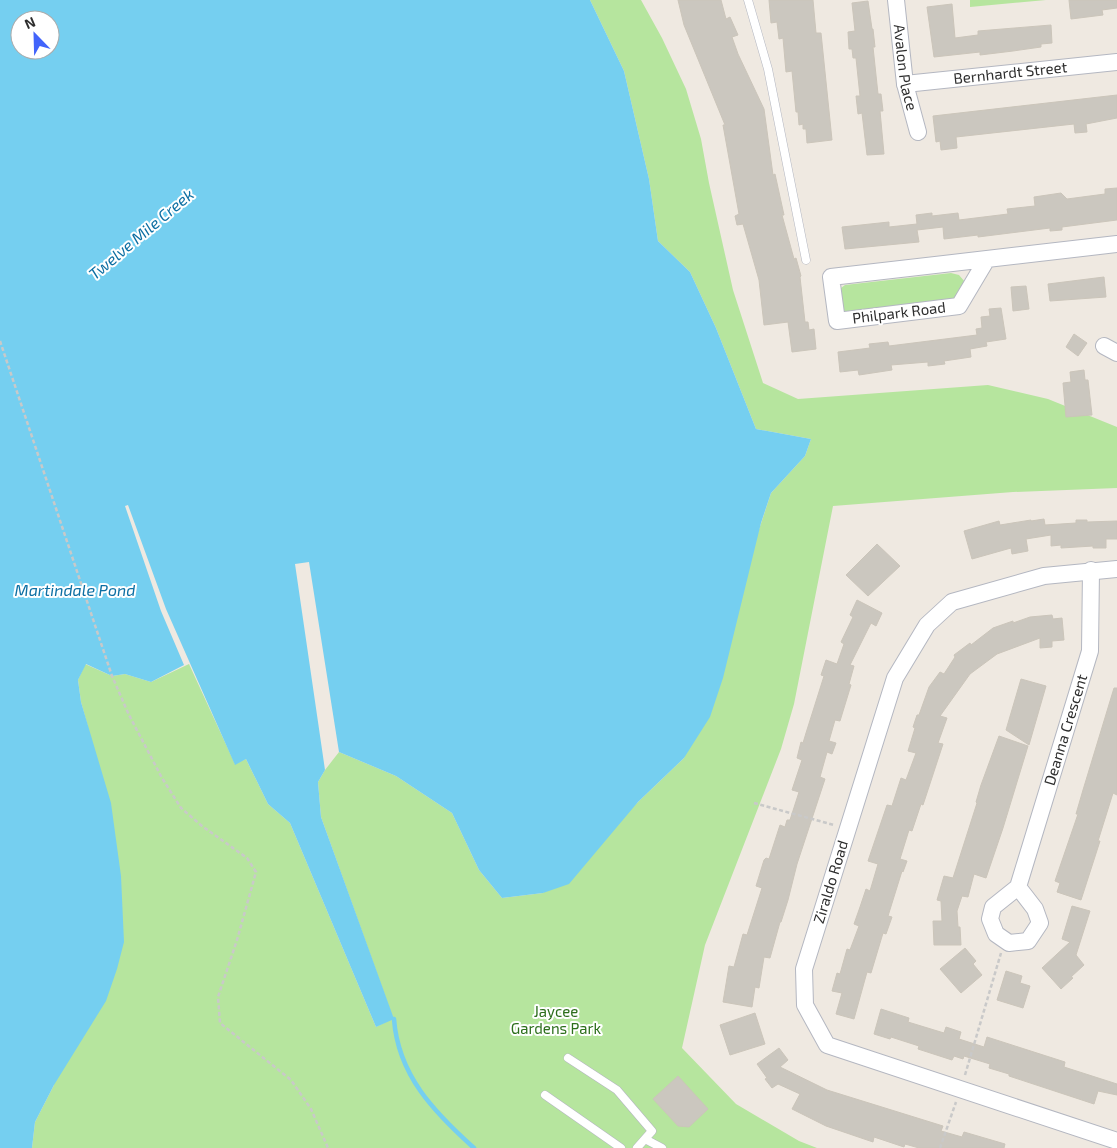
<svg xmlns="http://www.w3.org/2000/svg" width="1117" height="1148" font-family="'Exo 2',sans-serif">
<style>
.green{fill:#b6e59e}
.water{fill:#75cff0;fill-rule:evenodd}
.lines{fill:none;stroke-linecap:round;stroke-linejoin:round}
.stream{stroke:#75cff0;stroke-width:4.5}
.building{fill:#cbc7bf;stroke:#cbc5ba}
.service-casing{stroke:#b4b7c1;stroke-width:9}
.minor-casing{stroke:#b4b7c1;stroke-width:18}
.path{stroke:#c9c9c9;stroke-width:2.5;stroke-dasharray:4 2.5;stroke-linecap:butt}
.service{stroke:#fff;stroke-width:8}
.minor{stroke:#fff;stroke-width:16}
.labels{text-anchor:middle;stroke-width:4;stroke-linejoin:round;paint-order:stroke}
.street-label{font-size:15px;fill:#2e2e2e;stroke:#fff}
.park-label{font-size:15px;fill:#2c6e1b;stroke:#fff}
.water-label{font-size:16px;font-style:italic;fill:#0d6fa3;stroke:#fff}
</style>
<rect width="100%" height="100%" fill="#efe9e1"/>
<path class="green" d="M590 0H641L662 38 686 89 701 139 709 183 733 290 763 383 798 399 988 385 1048 399 1117 427V488L1013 492 833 506 794 704 781 749 705 945 682 1048 736 1104 799 1141 817 1148H32L35 1122 54 1085 88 727 81 702 78 680 85 664 112 676 125 674 151 682 189 664 235 764 246 759 268 804 290 823 376 1027 393 1018 321 817 318 782 325 770 339 752 396 776 452 813 479 870 502 898 543 893 684 758 771 493 805 456 811 439 756 429 716 328 690 272 658 241 649 179 624 71Z
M970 0H1046L970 7Z
M951 273 959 275 965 282 958 304 840 313 837 291 845 285Z"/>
<path class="water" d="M0 0H590L624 71 649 179 658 241 690 272 716 328 756 429 811 439 805 456 771 493 761 523 723 678 710 717 684 758 638 802 569 884 543 893 502 898 479 870 452 813 396 776 339 752 309 562 295 564 325 770 318 782 321 817 394 1019 376 1027 290 823 268 804 246 759 235 765 166 609 128 505 125 506 161 611 184 665 151 682 125 674 112 676 86 664 78 680 81 702 111 803 121 876 124 942 117 969 106 1001 54 1085 35 1122 32 1148H0ZM20 20H50V50H20Z"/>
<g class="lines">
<path class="stream" d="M394 1019C398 1075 434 1112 474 1148"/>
</g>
<path class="building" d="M678 0H721L726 19 730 17 738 35 732 37 738 54 764 109 773 175 775 174 784 215H782L794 259 796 258 801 276 800 277 805 322H808L809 330 814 329 816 349 792 352 788 322 764 325 759 280 743 224 737 225 735 216 739 214 723 125H725L684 25Z
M769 0H813L816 33H821L832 140 807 143 806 129H803V124L799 125 798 112H796L792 71 786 72 783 38 779 39 777 22 771 23Z
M1069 0H1117V8L1102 10 1103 15 1071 19Z
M868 1 872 29H873L875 47H873L878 94H881L883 111H880L884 154 867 155 862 113 858 114 856 96H860L856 58H853L852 49H849L848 32 855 31 852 3Z
M952 4 955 38 978 35V31L1051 25 1052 43 1041 44V47L1013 51 980 55V52L934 57 927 7Z
M1117 95V118L1086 124 1087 132 1075 133 1074 124 956 137 957 148 941 150 940 141 936 142 933 116Z
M1117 188V220L1062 227V230L1050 231V228L978 237V235L944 239 943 227 917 230 919 242 845 249 842 227 889 222V227L917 224 916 215 932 213V216L958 213 959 220 1008 214 1007 209 1035 206 1034 197 1061 193 1067 199 1105 194V189Z
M1104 277 1106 297 1050 301 1048 284Z
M1026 286 1029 309 1013 311 1011 287Z
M1001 308 1006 339 986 342 987 346 970 349 971 357 944 361 945 364 928 366V362L891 365 892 370 859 375 858 370 840 372 838 352 870 348 869 344 888 342 889 346 977 335 976 329 982 328 981 317 990 316 989 309Z
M1074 334 1087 343 1078 356 1066 347Z
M1084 370 1085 380H1088L1092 415 1066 417 1063 383 1071 382 1070 372Z
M1044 519 1045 525 1076 523V520H1087V522L1117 521V539H1106V548H1093V546L1061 548V545L1051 546V535L1026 539 1028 551 1012 554 1011 548 972 559 964 531 999 521 1000 525 1031 520V521Z
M877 544 900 566 868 596 846 575Z
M857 600 882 613 876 626 871 623 850 665 854 666 849 684 851 685 840 721 835 720 829 741 836 743 832 754 827 752 820 777 825 779 797 864 788 900 781 922H780L770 958 764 957 759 988 755 987 752 1007 723 1002 729 966 734 967 743 934 747 935 762 888 756 886 764 860 766 858 769 859 780 825 785 827 787 820H790L799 792 792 790 802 760 797 758 801 742 803 743 806 733 824 676 821 675 826 660 837 664 844 644 841 642 853 617 850 615Z
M1052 615 1053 619 1062 618 1064 640 1052 641V647L1040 648V638L997 654 970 674 940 716 947 718 938 743 943 744 923 805 921 804 912 831 909 830 900 859 907 861 903 872 902 871 888 916 892 917 886 934 883 933 871 973 867 972 854 1019 836 1014 842 993 832 991 837 973 840 974 847 949 850 950 859 926 854 924 860 907 866 889 870 891 878 864 868 861 887 805 892 806 901 778 906 780 916 753 908 751 915 728 913 727 917 715H919L929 687 940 672 944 674 955 657 954 655 970 643 971 645 993 628 1013 621V623L1030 617Z
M1021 679 1046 686 1029 745 1006 730Z
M1114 688H1117V795L1113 793 1098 841H1100L1081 900 1057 892 1060 883 1055 881 1078 814H1076L1083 790Z
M999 736 1028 746 1003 828 986 878 974 874 968 897 962 896 957 911 958 927H960L961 945H934L933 921H942L941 901 937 900 944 876 953 878 977 803 976 802 981 785Z
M1072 906 1090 911 1076 955 1084 965 1071 977 1073 978 1061 989 1042 968 1070 942 1062 939Z
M965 948 976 961 973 964 982 975 961 993 940 969Z
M1006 971 1022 976 1020 983 1030 986 1023 1008 997 1000Z
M881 1009 909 1018 908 1022 944 1033 946 1027 961 1032 959 1039 984 1047 987 1037 1065 1062 1064 1067 1117 1084V1095L1098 1091 1094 1104 1009 1076V1074L989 1068 990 1064 964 1056 963 1059 954 1056 952 1060 918 1049 919 1046 891 1037 890 1039 874 1034Z
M755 1013 765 1044 730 1055 720 1025Z
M779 1048 788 1060 780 1067 827 1090 943 1126 941 1131 962 1137 964 1132 1005 1144 1004 1148H919L905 1144 904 1147 874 1137 873 1142 826 1126 792 1109 800 1094 778 1084 772 1088 765 1079 767 1078 757 1064Z
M678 1076 708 1109 689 1127 678 1126 653 1099Z"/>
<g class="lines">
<g class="service-casing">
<path id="service" d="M748 0 768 69 806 260
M568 1058 617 1090 652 1131 637 1148
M545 1095 621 1148
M645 1139 662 1148"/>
</g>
<g class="minor-casing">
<g id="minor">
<path id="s1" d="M896 0 905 84 918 132"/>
<path id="s2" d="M905 84 1117 62"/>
<path d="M987 259 959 306 837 321 831 277 1117 244"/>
<path d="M1104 346 1117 353"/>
<path d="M1117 569 1044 576 952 602 927 625 895 678 804 969 805 1005 827 1045 1117 1141"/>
<path id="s3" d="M1018 887 1035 909 1040 923 1028 941 1009 943 996 934 990 919 993 907 1018 887 1090 651 1091 570"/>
</g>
</g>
<path class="path" d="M0 341 112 676 129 715 162 778 181 808 202 826 247 858 256 872 237 940 218 997 220 1023 291 1080 311 1109 328 1148
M754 803 834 825
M965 1075 1001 953
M940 1148 956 1102"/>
<use href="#service" class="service"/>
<use href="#minor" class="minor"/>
</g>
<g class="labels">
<g class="street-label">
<text dy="5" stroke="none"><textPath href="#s1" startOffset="68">Avalon Place</textPath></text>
<text dy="5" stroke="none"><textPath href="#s2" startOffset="106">Bernhardt Street</textPath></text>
<text transform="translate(899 313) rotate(-7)" y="5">Philpark Road</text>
<text dy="5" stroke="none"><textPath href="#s3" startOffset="324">Deanna Crescent</textPath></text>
<text transform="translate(831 882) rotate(-73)" y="5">Ziraldo Road</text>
</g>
<g class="park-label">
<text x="556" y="1017">Jaycee<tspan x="556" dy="17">Gardens Park</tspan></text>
</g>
<g class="water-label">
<text transform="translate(141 234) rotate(-40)" y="6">Twelve Mile Creek</text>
<text x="75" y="596">Martindale Pond</text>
</g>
</g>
<g transform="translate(35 35) rotate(337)"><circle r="24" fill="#ffffff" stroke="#ababab"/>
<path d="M0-4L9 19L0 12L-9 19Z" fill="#4264fb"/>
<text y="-8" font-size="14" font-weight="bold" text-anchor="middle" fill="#2e2e2e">N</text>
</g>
</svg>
